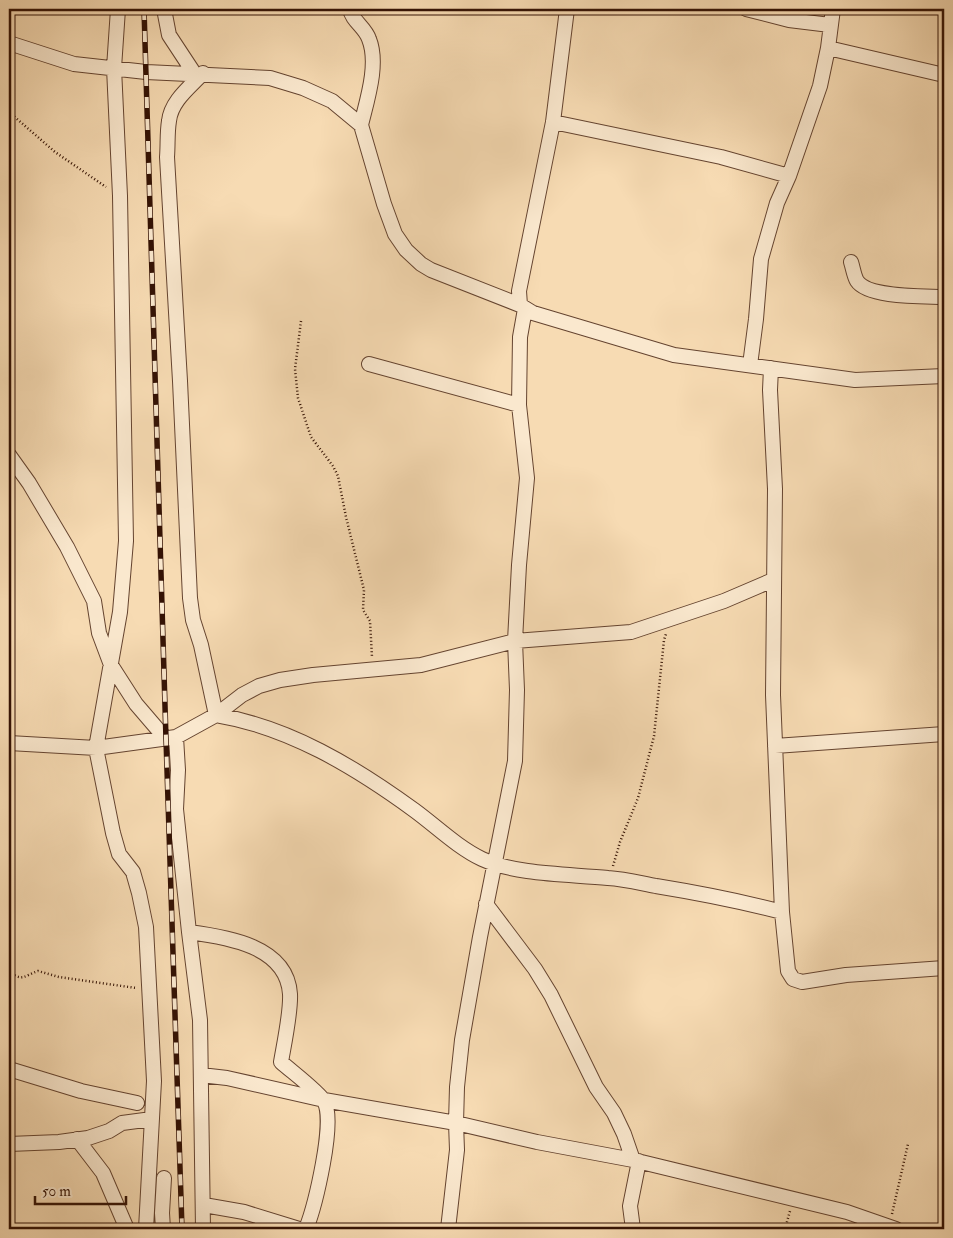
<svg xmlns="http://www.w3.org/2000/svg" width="953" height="1238" font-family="'IM FELL Double Pica',serif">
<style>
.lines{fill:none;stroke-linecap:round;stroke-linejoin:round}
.minor-casing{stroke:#654430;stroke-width:16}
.path{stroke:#341204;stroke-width:2.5;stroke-dasharray:1 2.5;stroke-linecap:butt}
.minor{stroke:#fae8ce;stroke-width:14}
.rail-casing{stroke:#341204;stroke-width:5.5}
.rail{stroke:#fae8ce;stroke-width:4;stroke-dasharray:11;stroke-linecap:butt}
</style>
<rect width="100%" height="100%" fill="#f7dbb3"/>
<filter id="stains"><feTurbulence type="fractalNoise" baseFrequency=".004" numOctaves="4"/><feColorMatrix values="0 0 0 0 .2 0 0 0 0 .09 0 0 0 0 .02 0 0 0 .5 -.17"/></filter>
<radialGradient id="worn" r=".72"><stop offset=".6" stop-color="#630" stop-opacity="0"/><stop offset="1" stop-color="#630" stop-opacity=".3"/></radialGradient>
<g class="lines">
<g class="minor-casing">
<path id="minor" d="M118 9 114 68 120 196 126 541 120 612 96 748 113 833 119 854 133 872 139 893 146 927 154 1081 146 1229
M164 9 169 35 194 73
M350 9C352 21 365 27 369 39 379 64 367 100 361 125
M746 9 789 20 830 25
M9 43 74 64 146 72 270 78 303 88 332 101 361 125 384 204 395 234 406 250 421 264 431 270 520 305 533 313 674 355 855 380 944 376
M828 48 944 75
M203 73C190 87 171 101 169 121 167 133 168 145 167 157L180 381 190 598 193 620 201 645 216 715C289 727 355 767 414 810 436 826 457 847 482 859 517 875 569 874 608 878 624 879 640 883 656 886 699 893 740 901 782 912
M553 122 721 157 789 176
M851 262C853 268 854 276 857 281 868 298 925 296 944 297
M520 305 519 291 553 122 567 9
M369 364 519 405
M750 365 756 319 761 259 777 203 789 176 820 86 828 48 833 9
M771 368 770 390 775 489 773 695 782 912 788 971 793 979 802 982 846 975 944 968
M9 455 29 483 67 547 94 601 99 633 111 665 136 704 166 739
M176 737 178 770 176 809 189 932 200 1020 203 1229
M9 743 96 748 176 737 216 715 242 695 259 686 280 680 313 675 421 665 515 641 631 632 724 601 773 580
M775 746 944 734
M486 904 535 969 551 995 596 1087 614 1113 624 1134 633 1160
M189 932C227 937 287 946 290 994 291 1012 284 1044 281 1062 291 1071 319 1092 324 1101 336 1121 315 1206 306 1229
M9 1069 81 1091 137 1103
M201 1075 227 1078 324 1100 456 1123 537 1142 633 1160 847 1212 896 1229
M77 1139 103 1173 127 1229
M9 1144 59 1142 88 1138 109 1131 122 1123 152 1119
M204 1205 244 1212 299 1229
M163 1229 162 1213 164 1178
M448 1229 457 1150 456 1123 457 1087 462 1040 480 937 515 761 517 690 515 641 519 565 527 478 519 405 520 337 525 309
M633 1229 630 1206 639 1161"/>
</g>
<path class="path" d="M9 112 55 152 106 187
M301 321 295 369 298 398 311 437 333 466 338 476 346 517 364 590 363 610 370 621 372 657
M613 866 620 842 638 798 654 736 664 640 666 634
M9 971C22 982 24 976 38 971L59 977 136 988
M892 1214 908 1144
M785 1229 790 1211"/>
<use href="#minor" class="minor"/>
<g class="rail-casing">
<path id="rail" d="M144 9 166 739 182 1229"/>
</g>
<use href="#rail" class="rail"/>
</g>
<rect width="953" height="1238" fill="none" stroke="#f7dbb3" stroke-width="30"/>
<rect x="10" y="10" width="933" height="1218" fill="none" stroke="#341204" stroke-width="2.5"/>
<rect x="15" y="15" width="923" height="1208" fill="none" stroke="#341204"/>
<path d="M35 1196v8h91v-8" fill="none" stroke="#341204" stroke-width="2.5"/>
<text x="42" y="1196" font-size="15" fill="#341204" stroke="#fae8ce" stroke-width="4" paint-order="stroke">50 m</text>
<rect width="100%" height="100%" filter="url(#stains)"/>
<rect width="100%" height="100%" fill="url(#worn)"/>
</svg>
